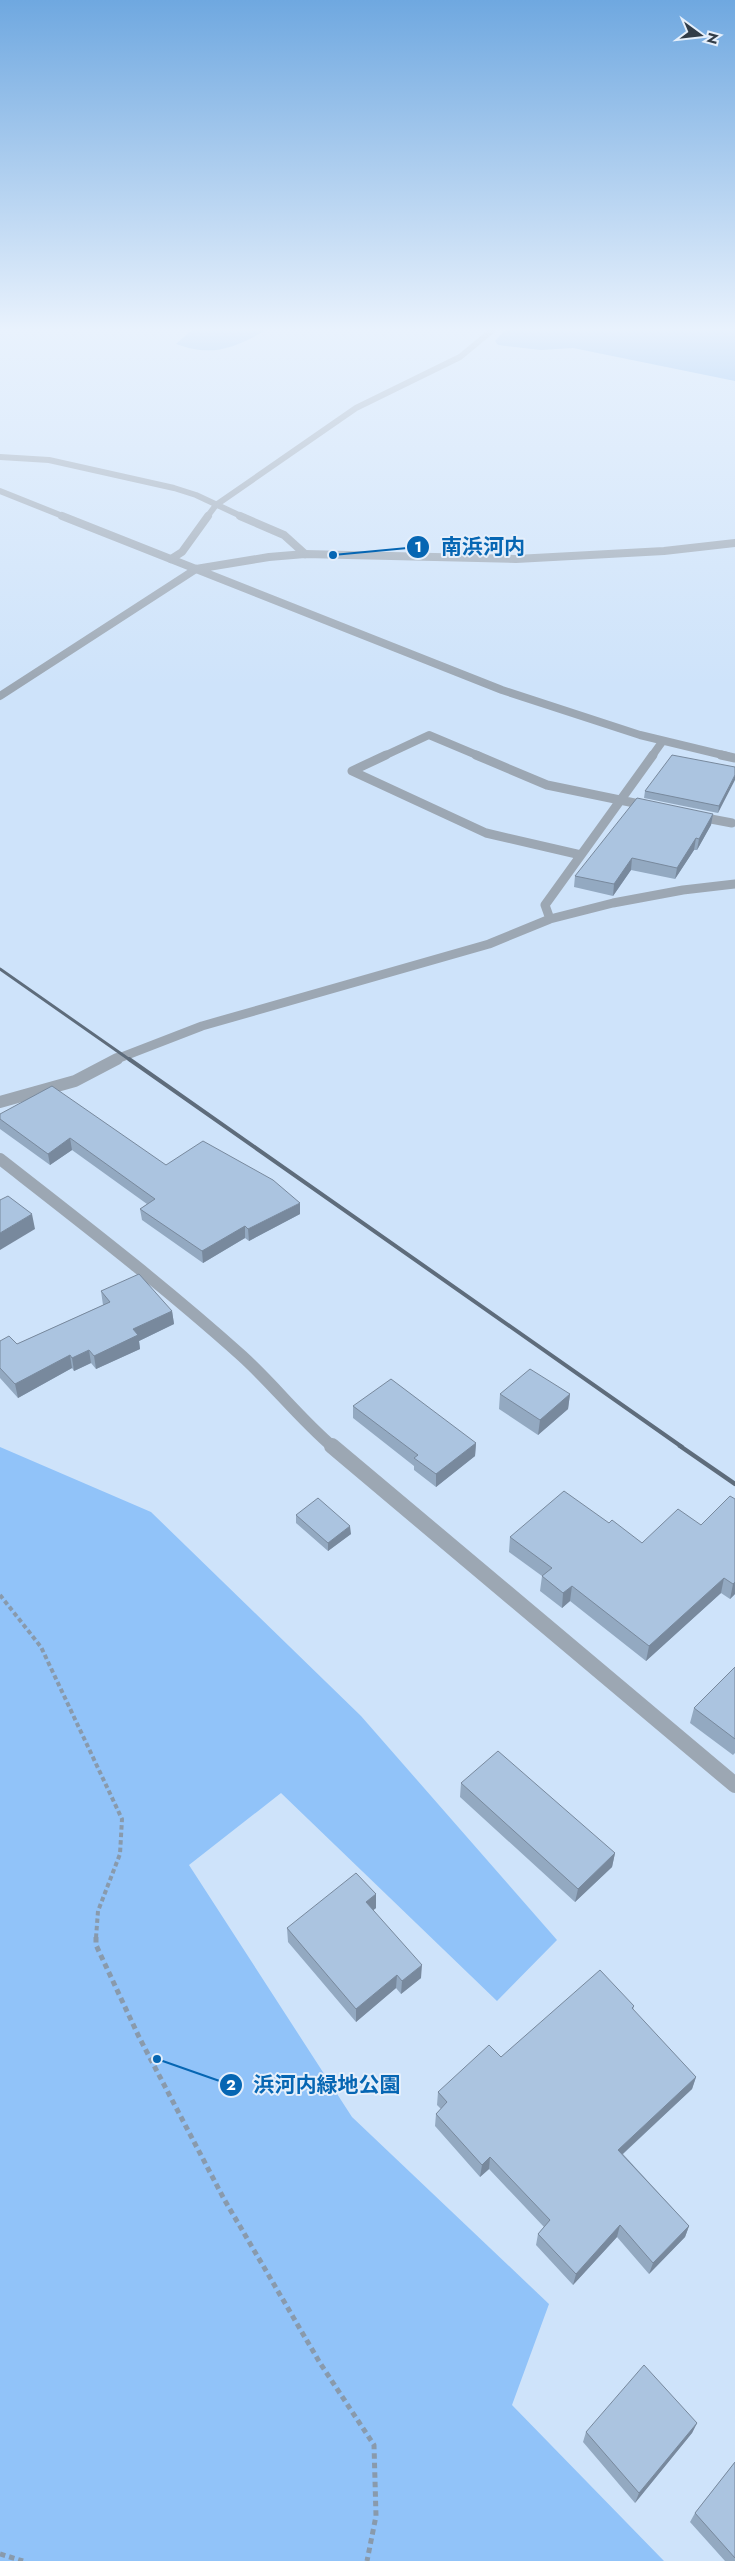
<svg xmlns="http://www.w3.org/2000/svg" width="735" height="2561" font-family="Jost,'Noto Sans JP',sans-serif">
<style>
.green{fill:#91c3f9}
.forest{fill:#70aded}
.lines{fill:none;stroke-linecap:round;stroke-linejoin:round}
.path-far1{stroke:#899aac;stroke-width:4;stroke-dasharray:4.5 3;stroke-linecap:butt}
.path{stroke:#899aac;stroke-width:5;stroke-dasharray:5.5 4;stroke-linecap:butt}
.minor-far4{stroke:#9ca7b3;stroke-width:6}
.minor-far3{stroke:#9ca7b3;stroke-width:8}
.minor-far2{stroke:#9ca7b3;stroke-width:9}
.minor-far1{stroke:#9ca7b3;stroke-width:12}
.minor{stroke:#9ca7b3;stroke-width:16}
.tertiary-far2{stroke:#9ca7b3;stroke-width:6}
.tertiary-far1{stroke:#9ca7b3;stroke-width:8}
.tertiary{stroke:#9ca7b3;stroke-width:9}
.rail-far2{stroke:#5e6c7b;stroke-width:3}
.rail-far1{stroke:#5e6c7b;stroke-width:4}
.rail{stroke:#5e6c7b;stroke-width:4.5}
.wall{fill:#93a9c1}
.shaded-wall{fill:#78899d}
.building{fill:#abc4e0;stroke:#78899d}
.leader{fill:none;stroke:#0666b3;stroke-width:2}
.callout-dot{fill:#0666b3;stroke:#e5effb;stroke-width:2}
.mark-label{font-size:15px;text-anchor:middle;font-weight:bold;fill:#fff}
.callout-label{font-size:21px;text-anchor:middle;font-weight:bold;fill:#0666b3;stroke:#e5effb;stroke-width:4;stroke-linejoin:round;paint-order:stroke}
</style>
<rect width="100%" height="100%" fill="#cee3fa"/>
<path class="green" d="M0 1447 151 1512 361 1716 557 1940 497 2001 281 1793 189 1865 352 2117 549 2304 512 2405 664 2561H0Z"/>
<path class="forest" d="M194 328H270C236 347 214 358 176 344Z
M507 328H735V381L573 348 541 350 498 345 495 341Z"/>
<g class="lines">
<path class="path-far1" d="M0 1595 41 1647 122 1819 120 1854 98 1911 96 1938"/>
<path class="path" d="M96 1937V1945L139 2037 224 2199 320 2363 374 2445 376 2516 367 2561
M0 2554 23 2561"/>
<path class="minor-far4" d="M0 457 49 460 174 488 196 495 243 517
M207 517 216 505 356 408 460 357 495 328"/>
<path class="minor-far3" d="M240 516 284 535 305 554
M171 559 182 552 208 516
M0 696 196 569
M384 756 429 735 479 756
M652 756 662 742"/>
<path class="minor-far2" d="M386 755 352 771 486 833 581 855
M476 755 547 785 649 806
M695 816 732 823
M550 919 545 905 653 755
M114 1060 202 1026 489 944 550 919 613 903 683 890 735 884"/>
<path class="minor-far1" d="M0 1102 75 1081 117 1059
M0 1159C82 1223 164 1286 242 1356 274 1385 300 1419 333 1447"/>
<path class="minor" d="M332 1446 735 1785"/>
<path class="tertiary-far2" d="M0 491 65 517"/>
<path class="tertiary-far1" d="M62 516 502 690 640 735 727 756
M196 569 269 557 305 554 516 559 664 551 735 543"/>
<path class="tertiary" d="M721 755 735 758"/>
<path class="rail-far2" d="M0 969 130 1060"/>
<path class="rail-far1" d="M129 1059 682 1447"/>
<path class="rail" d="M680 1446 735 1484"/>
</g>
<path class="wall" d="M735 767 718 813 644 798 645 791Z
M713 814 711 825 697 850H694L675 879 631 870 613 896 574 887 575 876Z
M0 1114 166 1165 300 1214 249 1241 245 1238 203 1263 142 1220 140 1209 147 1204 72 1150 50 1165 0 1129Z
M101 1291 172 1311 174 1324 139 1341 140 1349 96 1369 91 1363 74 1371 72 1368 18 1398 0 1378V1341L17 1344 103 1305Z
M500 1394H570L568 1409 538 1435 499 1409Z
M353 1406 476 1443 475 1456 436 1487 414 1470V1466L353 1418Z
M730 1496 735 1594 730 1599 721 1593 646 1661 570 1601 562 1608 540 1591 542 1576 509 1552 510 1537 609 1523 642 1543 701 1525Z
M296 1515 351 1534 328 1551 296 1523Z
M735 1667V1753L733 1755 690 1723 694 1708Z
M461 1783 615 1853 612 1867 575 1902 460 1797Z
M376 1894V1908L373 1910 421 1978 401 1994 396 1988 356 2022 288 1942 287 1928Z
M634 2006 633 2010 696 2077 692 2089 623 2154 689 2226 685 2237 649 2274 617 2237 573 2285 536 2245 538 2234 544 2227 489 2169 480 2177 435 2126 436 2114 441 2109 437 2105 438 2092 501 2057Z
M697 2423 692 2433 635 2503 583 2442 586 2432Z
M735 2462V2561H725L690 2522 695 2513Z"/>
<path class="shaded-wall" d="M735 775V780L718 813 719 806Z
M713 814 711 825 697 850 699 839Z
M696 838 694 850 675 879 677 868Z
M632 858 631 870 613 896 614 884Z
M70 1138 72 1150 50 1165 48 1154Z
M300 1203V1214L249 1241 248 1229Z
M32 1214 35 1229 0 1250V1233Z
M245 1226V1238L203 1263 202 1251Z
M172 1311 174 1324 139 1341 140 1349 96 1369 94 1356 133 1329Z
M89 1350 91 1363 74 1371 72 1358Z
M70 1355 72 1368 18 1398 15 1384Z
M570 1394 568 1409 538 1435 540 1420Z
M476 1443 475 1456 436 1487V1474Z
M350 1526 351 1534 328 1551V1543Z
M724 1578 721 1593 646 1661 649 1646Z
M735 1582V1594L730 1599 733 1584Z
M572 1586 570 1601 562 1608 563 1593Z
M615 1853 612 1867 575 1902 578 1889Z
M376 1894V1908L366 1916V1902Z
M422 1965 421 1978 401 1994 402 1981Z
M397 1975 396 1988 356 2022V2009Z
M696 2077 692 2089 615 2161 618 2150Z
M490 2157 489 2169 480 2177 482 2165Z
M620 2225 617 2237 573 2285 576 2274Z
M689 2226 685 2237 649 2274 653 2263Z
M697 2423 692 2433 635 2503 639 2493Z"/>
<path class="building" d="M672 755 735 767V775L719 806 645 791Z
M637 798 713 814 699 839 696 838 677 868 632 858 614 884 575 876Z
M52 1086 166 1165 203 1141 273 1180 300 1203 248 1229 245 1226 202 1251 140 1209 155 1199 70 1138 48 1154 0 1119V1114Z
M8 1196 32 1214 0 1233V1200Z
M139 1274 172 1311 133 1329 138 1335 94 1356 89 1350 72 1358 70 1355 15 1384 0 1368V1341L9 1336 17 1344 110 1302 101 1291Z
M530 1369 570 1394 540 1420 500 1394Z
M391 1379 476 1443 436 1474 414 1458 418 1455 353 1406Z
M564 1491 609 1523 612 1520 642 1543 678 1509 701 1525 730 1496 735 1499V1582L733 1584 724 1578 649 1646 572 1586 563 1593 542 1576 552 1568 510 1537Z
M318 1498 350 1526 328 1543 296 1515Z
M735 1667V1739L694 1708Z
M498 1751 615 1853 578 1889 461 1783Z
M356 1873 376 1894 366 1902 422 1965 402 1981 397 1975 356 2009 287 1928Z
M600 1970 634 2006 632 2008 696 2077 618 2150 689 2226 653 2263 620 2225 576 2274 538 2234 550 2220 490 2157 482 2165 436 2114 447 2102 438 2092 489 2045 501 2057Z
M644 2365 697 2423 639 2493 586 2432Z
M735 2462V2558L695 2513Z"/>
<linearGradient id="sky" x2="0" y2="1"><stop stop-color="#6fa8e0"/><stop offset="0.48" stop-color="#e9f2fd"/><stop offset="1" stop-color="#e9f2fd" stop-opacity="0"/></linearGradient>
<rect width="735" height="686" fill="url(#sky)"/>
<path class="leader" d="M333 555L418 547M157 2059L231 2085"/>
<g class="callout-dot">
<circle cx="333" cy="555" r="5"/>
<circle cx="157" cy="2059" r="5"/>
<circle cx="418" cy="547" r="12"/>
<circle cx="231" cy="2085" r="12"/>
</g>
<g class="mark-label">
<text x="418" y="552">1</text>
<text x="231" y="2090">2</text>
</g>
<g class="callout-label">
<text x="483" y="554">南浜河内</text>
<text x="327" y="2092">浜河内緑地公園</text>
</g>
<g transform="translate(700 35) rotate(105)" stroke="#e5effb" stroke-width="4" paint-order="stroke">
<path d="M0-4L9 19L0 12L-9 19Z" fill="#323d48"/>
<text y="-8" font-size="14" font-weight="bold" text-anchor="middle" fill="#323d48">N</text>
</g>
</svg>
